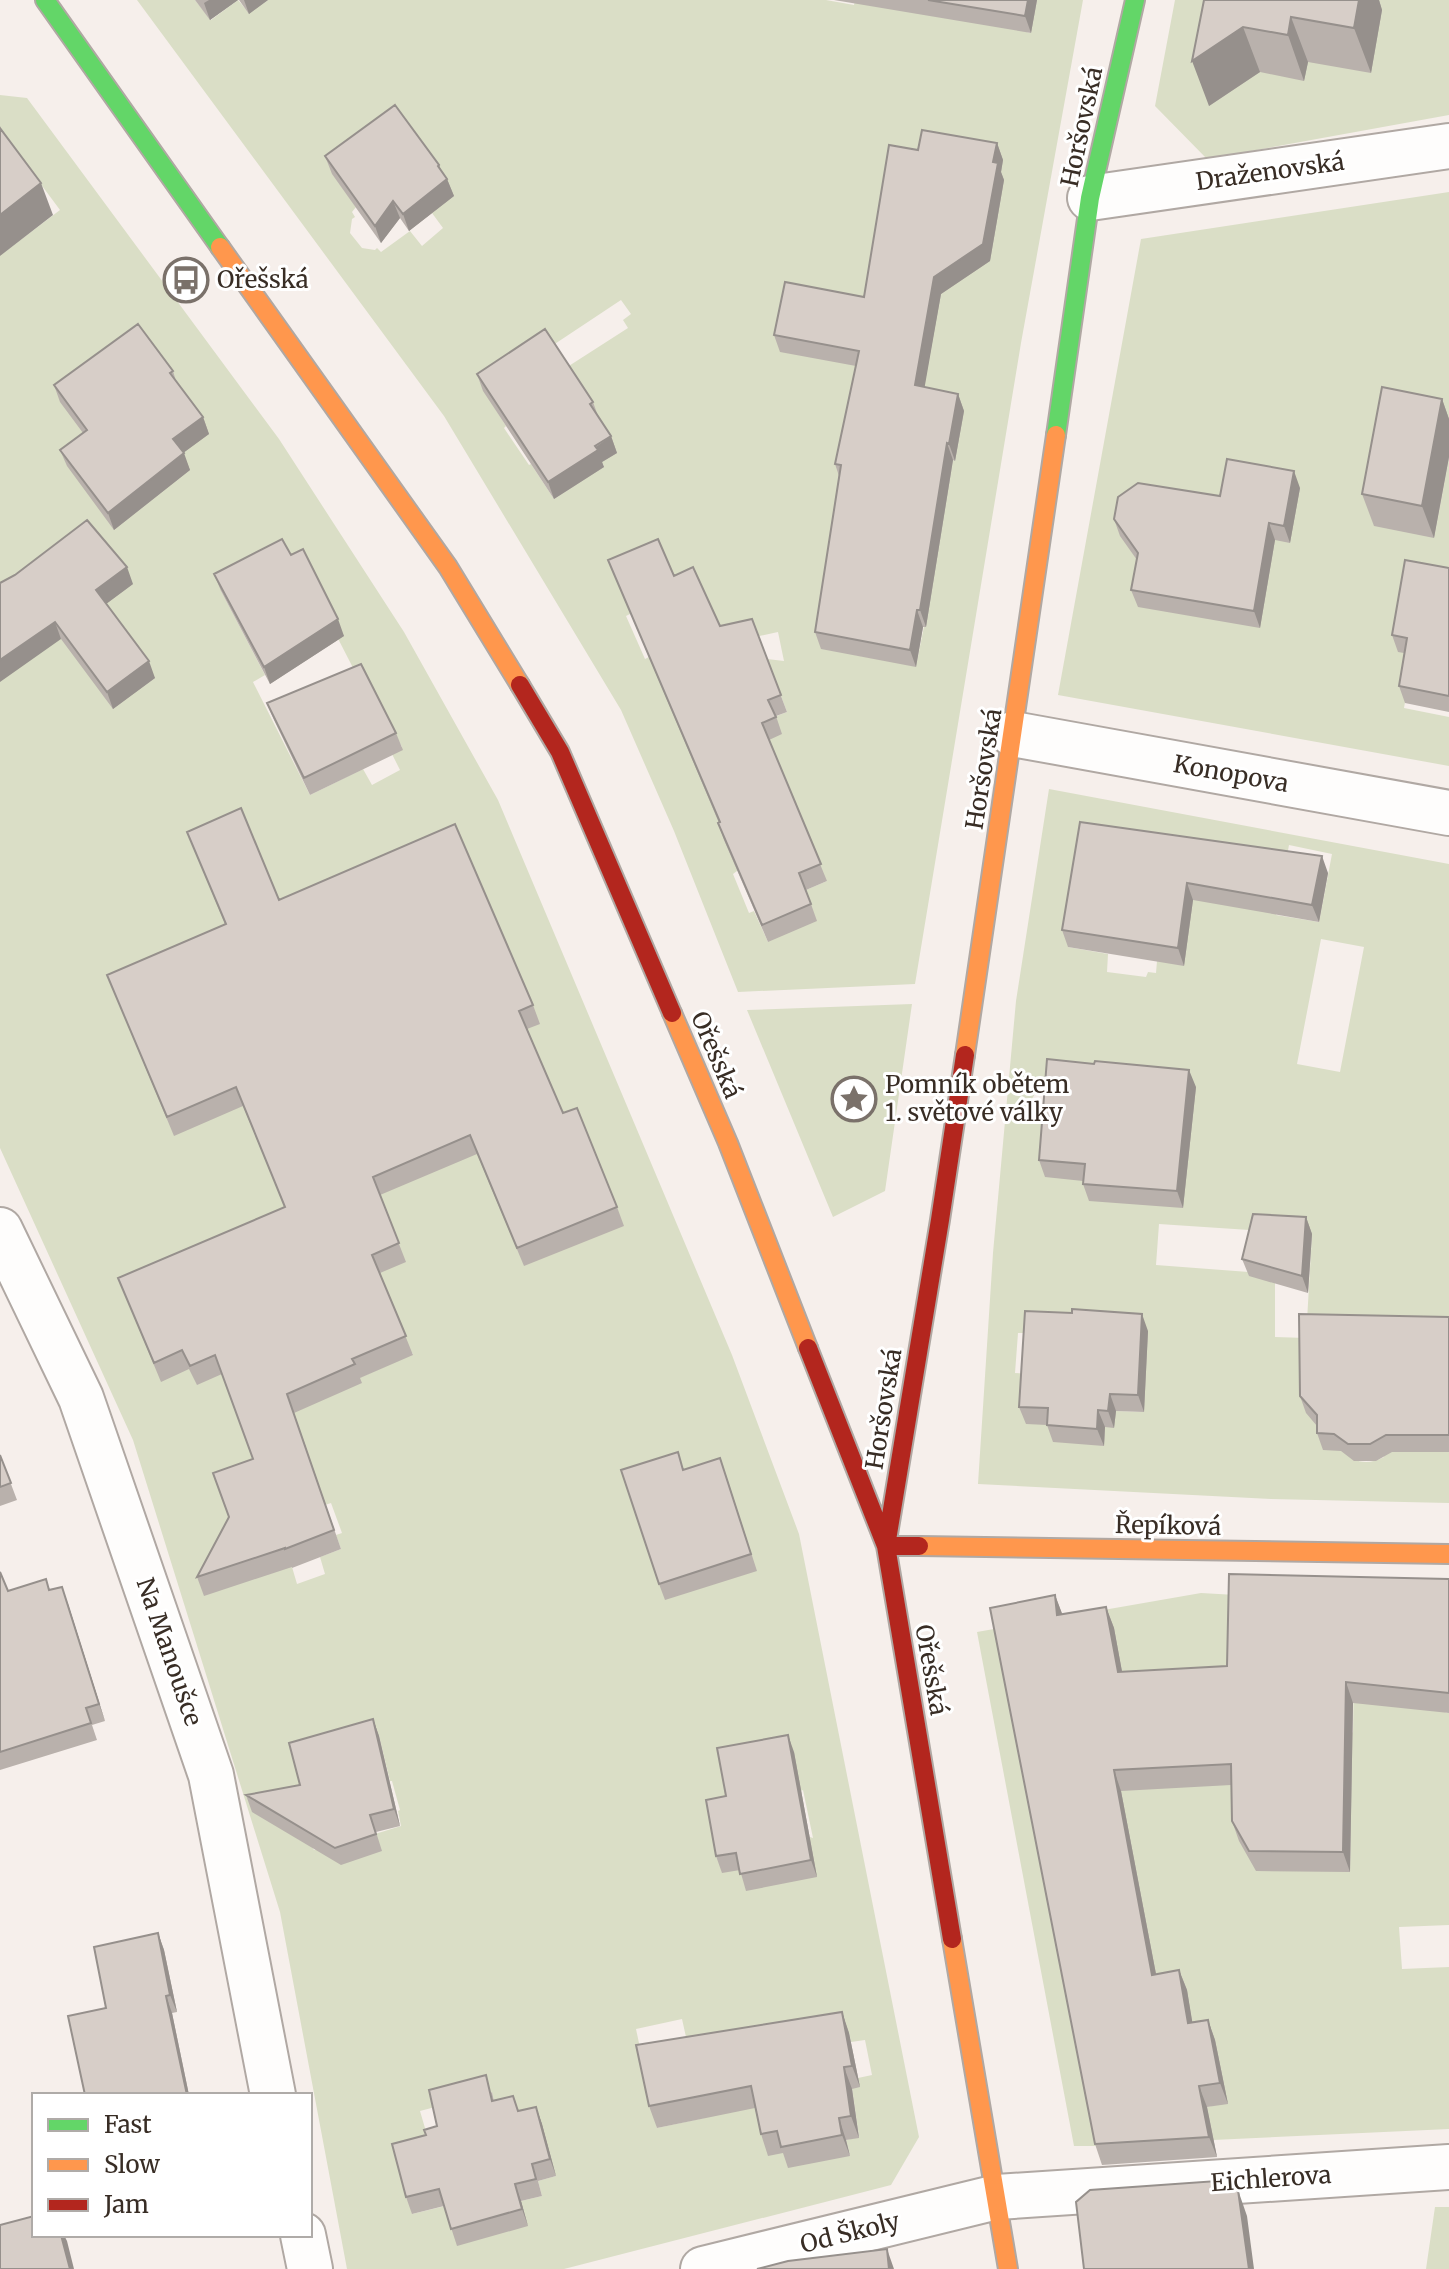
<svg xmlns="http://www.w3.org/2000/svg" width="1449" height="2269" font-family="Merriweather,serif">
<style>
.green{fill:#dadec6;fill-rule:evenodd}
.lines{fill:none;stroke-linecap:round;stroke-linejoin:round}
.street-casing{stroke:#b0a8a3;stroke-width:48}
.fast-casing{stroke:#b0a8a3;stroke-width:22}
.slow-casing{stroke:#b0a8a3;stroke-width:22}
.jam-casing{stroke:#b0a8a3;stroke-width:22}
.street{stroke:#fefdfc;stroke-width:44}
.fast{stroke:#63d668;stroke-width:18}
.slow{stroke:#ff974d;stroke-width:18}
.jam{stroke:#b3261e;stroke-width:18}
.wall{fill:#b9b1ac}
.shaded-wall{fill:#96908c}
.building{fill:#d7cec8;stroke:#96908c;stroke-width:2}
.labels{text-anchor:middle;stroke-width:6;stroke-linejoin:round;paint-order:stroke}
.street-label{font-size:24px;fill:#382d25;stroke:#fff}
.poi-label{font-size:24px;fill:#382d25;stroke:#fff;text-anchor:start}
</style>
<rect width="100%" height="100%" fill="#f6efeb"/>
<path class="green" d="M137 0H195L211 20 238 0 249 13 268 0H826L854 5 855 0H922L1030 33 1037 0H1083L1021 343 915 984 738 992 674 831 621 710 444 416ZM332 173 453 196 432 213 443 228 422 246 410 231 381 252 377 248 375 250 362 248 350 233 352 219 355 217 352 212 356 207ZM621 300 631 314 623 320 628 328 547 380 604 466 554 499 531 464 529 465 504 428 506 426 484 391ZM861 389 955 461 953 460 946 500ZM933 582 916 666 855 655ZM630 614 727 643 778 632 784 661 767 659 787 712 774 717 649 657 645 659 626 616ZM737 871 827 881 806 890 768 942 754 911 749 913 733 874Z
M1175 0H1229L1260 72 1308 62 1330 0H1449V115L1207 159 1155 106Z
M0 95 27 98 279 439 404 632 498 800 732 1355 799 1534 919 2137 891 2185 564 2269H347L280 1912 133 1440 0 1148V253L2 254 60 210 37 179 0 144ZM221 591 330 623 369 699 376 697 402 747 392 754 400 770 372 785 363 769 310 795 253 682 265 675ZM277 1188 413 1354 359 1378ZM331 1503 342 1533 336 1535 341 1549 320 1557 325 1574 297 1584 292 1567 235 1535ZM379 1736 390 1781H392L400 1810 398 1811 401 1826 349 1842 314 1850 311 1845 298 1839 307 1802ZM803 1790 813 1838 732 1813 801 1791ZM682 2019 704 2118 657 2128 636 2029ZM849 2033 851 2042 865 2040 872 2075 858 2078 852 2089 859 2137 846 2140 850 2156 784 2152 758 2102ZM492 2092 498 2118 556 2176 538 2181 542 2196 521 2201 445 2206 412 2214 432 2152 420 2111Z
M1449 192V431L1434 538 1449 457V598L1413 655 1404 708 1449 717V766L1058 695 1141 239Z
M1049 789 1449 864V1334L1341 1448C1353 1463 1367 1466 1384 1457V1452L1449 1448V1503L1271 1499 978 1484 993 1253 1016 1001ZM1289 845 1332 854 1319 922 1276 915ZM1069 937 1184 965 1157 961 1156 973 1148 972 1146 977 1107 972 1108 954 1068 947ZM1321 939 1364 947 1340 1072 1297 1064ZM1038 1089 1052 1091 1118 1203 1092 1181 1050 1118 1034 1117 1030 1102ZM1159 1224 1312 1234 1306 1338 1275 1337V1274L1156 1265ZM1018 1333H1032L1144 1412 1116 1411 1105 1427 1103 1446 1054 1425 1029 1374 1015 1373Z
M912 1004 885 1191 833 1217 747 1010Z
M1201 1593 1236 1595 1353 1733 1355 1598 1446 1713H1449V1925L1399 1927 1402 1969 1449 1967V2129L1213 2140 1207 2107 1227 2103 1196 2044 1186 1990 1098 2146H1074L977 1632ZM1240 1812 1351 1814 1350 1872Z
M1435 2207H1449V2269H1426Z"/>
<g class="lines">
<g class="street-casing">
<path id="street" d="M1090 198 1449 146
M1013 734 1449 813
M0 1230 81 1398 211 1775 273 2095
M303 2235 310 2269
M703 2269 997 2197 1449 2167"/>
</g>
<g class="fast-casing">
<path id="fast" d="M45 0 220 247
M1056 435 1090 198 1135 0"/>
</g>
<g class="slow-casing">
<path id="slow" d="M220 247 448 567 520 685
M672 1013 728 1143 808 1348
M965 1055 1056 435
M919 1546 1449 1554
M952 1939 1008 2269"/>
</g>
<g class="jam-casing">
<path id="jam" d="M520 685 560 752 672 1013
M808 1348 886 1546 952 1939
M919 1546H886L940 1220 965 1055"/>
</g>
<use href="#street" class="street"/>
<use href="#fast" class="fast"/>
<use href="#slow" class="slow"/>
<use href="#jam" class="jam"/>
</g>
<path class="wall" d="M195 0H238L210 20Z
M239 0H268L249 14Z
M834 0H1037L1031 33Z
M1204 0H1379L1382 10 1371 73 1308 62 1304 81 1260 72 1209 106Z
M997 143 1003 160 1001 172 1004 180 990 261 941 294 924 387 958 394 964 411 955 461 953 460 926 627H923L916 667 821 649 815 632 839 476 835 464 856 366 780 352 774 335 864 297 918 150Z
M325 156 441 171 447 179 454 196 409 231 400 218 381 243 332 174Z
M173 371 176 381 203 417 209 434 183 453 190 470 114 530 67 466 60 450 83 433 60 402 54 385Z
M477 374 593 402 598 416 611 436 617 453 602 462 604 467 554 499 483 391Z
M1442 399 1449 419V457L1434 538 1374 526 1362 494Z
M1300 488 1290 543 1275 540 1260 628 1138 607 1131 590 1137 560 1120 536 1114 519 1220 496Z
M291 555 344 636 270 684 221 591 214 574Z
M608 560 674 576 720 626 752 619 787 712 776 716 782 734 769 740 827 881 806 890 817 921 768 942 724 840 718 823H719Z
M1449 568V712L1405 703 1399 686 1404 653 1398 652 1392 635Z
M0 583 133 584 106 604 155 678 113 709 61 639Z
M267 704 396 733 403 750 310 795 274 720Z
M1080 822 1328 873 1319 922 1193 900 1184 966 1068 947 1062 930Z
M187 832 279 900 533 1005 540 1024 527 1029 563 1113 617 1207 624 1226 524 1266 477 1154 380 1195 406 1262 380 1273 413 1355 360 1378 362 1383 294 1413 341 1549 292 1568V1567L204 1596 197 1577 229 1517 253 1459 222 1374 197 1385 189 1369 161 1382 118 1278 285 1207 243 1106 174 1136 107 975 225 924Z
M1196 1087 1183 1208 1089 1201 1083 1184V1181L1045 1177 1039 1160Z
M1306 1217 1312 1234 1308 1293 1249 1276 1242 1259Z
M1449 1317V1452H1392L1376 1461H1354L1341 1451 1323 1450 1317 1433V1426L1306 1413 1300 1396Z
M1148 1331 1144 1412 1116 1411 1114 1428 1105 1427 1104 1446 1053 1442 1047 1425 1026 1424 1019 1407Z
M0 1455 17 1500 0 1506Z
M684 1469 726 1475 757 1571 665 1600 659 1584Z
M0 1572 8 1591 49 1590 68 1604 105 1721 92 1725 97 1740 0 1770Z
M1449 1579V1713L1353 1703 1350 1872 1256 1871 1239 1841 1232 1821 1231 1785 1121 1791 1156 1974 1179 1970 1187 1990 1192 2022 1208 2020 1215 2040 1228 2104 1207 2107 1217 2157 1102 2165 1095 2144 1055 1595 1062 1614 1106 1607 1114 1628 1122 1672 1227 1666Z
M373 1719 379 1736 400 1826 376 1832 382 1851 341 1865 252 1812 246 1795 300 1785Z
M794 1752 817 1877 746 1891 740 1870 722 1873 716 1856 726 1796Z
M158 1933 164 1950 177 2012 172 2013 189 2095H85L106 2008Z
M842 2012 849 2033 860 2087 852 2089 859 2138 846 2140 850 2156 788 2168 783 2153 768 2156 761 2134 755 2108 657 2128 649 2106Z
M492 2092 494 2101 519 2111 536 2107 542 2124 556 2176 538 2181 542 2196 521 2201 528 2226 457 2246 444 2206 412 2214 406 2197 426 2135 437 2126Z"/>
<path class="shaded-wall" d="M209 0H238L210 20 204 3Z
M244 0H268L249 14Z
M1028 0H1037L1031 33 1025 16Z
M1359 0H1379L1382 10 1371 73 1354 28Z
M1291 17 1308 62 1304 81 1288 35Z
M1243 27 1260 72 1209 106 1192 61Z
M997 143 1003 160 1001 172 1004 180 990 261 941 294 922 402 915 385 934 277 993 162Z
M439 165 445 181 447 179 454 196 409 231 403 214Z
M41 183 53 215 0 256V215Z
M393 201 400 218 381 243 375 226Z
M958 394 964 411 955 461 949 444Z
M1442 399 1449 419V457L1434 538 1422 506Z
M203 417 209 434 179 456 173 439Z
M611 436 617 453 602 462 604 467 554 499 548 482Z
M947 443 953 460 926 627 920 610Z
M184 453 190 470 114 530 108 513Z
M1294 471 1300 488 1290 543 1284 526Z
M1269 523 1275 540 1260 628 1254 611Z
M127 567 133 584 102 607 96 590Z
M917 610 923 627 916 667 910 650Z
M338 619 344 636 270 684 264 667Z
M55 622 61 639 0 682V660Z
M149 661 155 678 113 709 107 692Z
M1322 856 1328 873 1319 922 1312 905Z
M1187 883 1193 900 1184 966 1178 948Z
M1189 1070 1196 1087 1183 1208 1177 1191Z
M1306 1217 1312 1234 1308 1293 1302 1276Z
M1142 1314 1148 1331 1144 1412 1138 1395Z
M1110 1394 1116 1411 1114 1428 1108 1411Z
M1098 1410 1105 1427 1104 1446 1097 1429Z
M62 1587 68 1604 105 1721 99 1704Z
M1055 1595 1063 1616 1057 1615Z
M1106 1607 1114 1628 1126 1693 1118 1672Z
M1346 1682 1353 1703 1350 1872 1343 1852Z
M373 1719 379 1736 400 1826 394 1809Z
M788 1735 794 1752 817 1877 811 1860Z
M1114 1770 1121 1791 1160 1995 1152 1975Z
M158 1933 164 1950 177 2012 170 1995Z
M1179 1970 1187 1990 1196 2044 1188 2023Z
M166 1996 172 2013 189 2095H187Z
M842 2012 849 2033 860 2087 852 2066Z
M1208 2020 1215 2040 1228 2104 1220 2083Z
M844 2067 852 2089 859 2138 851 2116Z
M1199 2086 1207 2107 1217 2157 1209 2137Z
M536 2107 542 2124 556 2176 550 2159Z
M839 2118 846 2140 850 2156 842 2135Z
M515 2184 521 2201 528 2226 522 2209Z
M1238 2190 1247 2216 1254 2269H1249Z
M61 2235H64L67 2241 74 2269H70Z
M887 2249 894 2269H889Z"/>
<path class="building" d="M928 0H1028L1025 16Z
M1204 0H1359L1354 28 1291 17 1288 35 1243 27 1192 61Z
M395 105 439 165 438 166 447 179 403 214 393 201 375 226 325 156Z
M0 128 41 183 0 215Z
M922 130 997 143 993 162 998 163 983 244 934 277 915 385 958 394 949 444 947 443 920 610H917L910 650 815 632 841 465 835 464 859 351 774 335 785 282 864 297 889 145 918 150Z
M138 324 173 371 170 373 203 417 173 439 184 453 108 513 60 450 87 430 54 385Z
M545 329 593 402 590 404 611 436 595 446 598 450 548 482 477 374Z
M1382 387 1442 399 1422 506 1362 494Z
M1227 459 1294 471 1284 526 1269 523 1254 611 1131 590 1138 553 1114 519 1118 497 1138 483 1220 496Z
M87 520 127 567 96 590 149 661 107 692 55 622 0 660V583L15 575Z
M282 539 291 555 303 549 338 619 264 667 214 574Z
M658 539 674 576 693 567 720 626 752 619 781 695 768 700 776 717 762 723 821 864 799 873 811 904 762 925 718 823 720 822 608 560Z
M1405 560 1449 568V696L1399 686 1407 638 1392 635Z
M361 664 396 733 304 778 267 703Z
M241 808 279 900 455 824 533 1005 519 1011 563 1113 577 1108 617 1207 517 1248 470 1135 373 1177 399 1243 372 1255 406 1336 352 1359 355 1364 287 1394 334 1530 285 1549V1548L197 1577 229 1517 213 1473 253 1459 215 1355 190 1366 182 1350 154 1363 118 1278 285 1207 236 1087 167 1117 107 975 226 924 187 832Z
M1080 822 1322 856 1312 905 1187 883 1178 948 1062 930Z
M1047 1059 1094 1064 1095 1061 1189 1070 1177 1191 1083 1184 1085 1164 1039 1160Z
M1253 1214 1306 1217 1302 1276 1242 1259Z
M1072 1309 1142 1314 1138 1395 1110 1394 1108 1411 1098 1410 1097 1429 1047 1425 1048 1408 1019 1407 1025 1311 1072 1313Z
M1299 1314 1449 1317V1435H1386L1370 1444H1348L1334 1434 1317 1433V1415L1300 1396Z
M678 1452 683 1470 720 1458 751 1554 659 1584 621 1470Z
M0 1455 11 1483 0 1487Z
M0 1572 8 1591 46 1579 49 1590 62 1587 99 1704 86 1708 91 1723 0 1752Z
M1229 1574 1449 1579V1693L1346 1682 1343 1852 1249 1851 1232 1821 1231 1764 1114 1770 1152 1975 1179 1970 1188 2023 1208 2020 1220 2083 1199 2086 1209 2137 1095 2144 990 1608 1055 1595 1057 1615 1106 1607 1118 1672 1227 1666Z
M373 1719 394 1809 370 1815 376 1834 335 1848 246 1795 300 1785 289 1743Z
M788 1735 811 1860 740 1874 736 1853 716 1856 706 1800 726 1796 717 1748Z
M158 1933 170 1995 166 1996 187 2095H85L68 2016 106 2008 94 1947Z
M842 2012 852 2066 844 2067 851 2116 839 2118 842 2135 781 2147 777 2131 761 2134 751 2086 649 2106 636 2045Z
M486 2075 492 2101 513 2096 518 2111 536 2107 550 2159 532 2164 536 2179 515 2184 522 2209 451 2229 439 2189 406 2197 392 2144 426 2135 424 2130 437 2126 429 2090Z
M1217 2181 1219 2191 1238 2190 1249 2269H1084L1076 2202 1090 2190Z
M34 2216V2235H61L70 2269H0V2225Z
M887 2249 889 2269H757L788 2261Z"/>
<defs>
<g id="bus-ring" transform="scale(2.3)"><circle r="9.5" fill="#fff" stroke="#7a716a" stroke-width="1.5"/><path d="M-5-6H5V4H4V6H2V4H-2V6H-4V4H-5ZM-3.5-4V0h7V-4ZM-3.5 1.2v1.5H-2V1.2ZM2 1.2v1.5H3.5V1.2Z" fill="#7a716a"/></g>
<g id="sight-ring" transform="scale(2.3)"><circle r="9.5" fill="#fff" stroke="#7a716a" stroke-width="1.5"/><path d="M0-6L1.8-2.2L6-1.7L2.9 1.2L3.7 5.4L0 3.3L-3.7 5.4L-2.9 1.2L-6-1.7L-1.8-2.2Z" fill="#7a716a"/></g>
</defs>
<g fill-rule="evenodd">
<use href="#bus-ring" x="186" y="280"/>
<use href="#sight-ring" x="854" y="1099"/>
</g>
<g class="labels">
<g class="street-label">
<text transform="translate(1082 127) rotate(-78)" y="8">Horšovská</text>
<text transform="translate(1270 172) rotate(-8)" y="8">Draženovská</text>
<text transform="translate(984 769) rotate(-81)" y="8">Horšovská</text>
<text transform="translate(1231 774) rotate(10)" y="8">Konopova</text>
<text transform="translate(716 1055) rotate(67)" y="8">Ořešská</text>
<text transform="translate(884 1409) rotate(-81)" y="8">Horšovská</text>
<text transform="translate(1168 1526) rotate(1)" y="8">Řepíková</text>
<text transform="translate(169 1652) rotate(71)" y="8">Na Manoušce</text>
<text transform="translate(931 1670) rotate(80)" y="8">Ořešská</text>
<text transform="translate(1271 2179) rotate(-4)" y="8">Eichlerova</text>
<text transform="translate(850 2233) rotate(-14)" y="8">Od Školy</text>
</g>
<g class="poi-label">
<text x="217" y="288">Ořešská</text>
<text x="885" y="1093">Pomník obětem<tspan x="885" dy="28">1. světové války</tspan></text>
</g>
</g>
<rect x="32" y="2093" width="280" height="144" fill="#ffffff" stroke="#afaba8" stroke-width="2"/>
<rect x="48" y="2119" width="40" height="12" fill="#63d668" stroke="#afaba8" stroke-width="2"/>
<text x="104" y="2133" font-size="24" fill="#382d25">Fast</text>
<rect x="48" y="2159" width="40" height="12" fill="#ff974d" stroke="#afaba8" stroke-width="2"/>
<text x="104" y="2173" font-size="24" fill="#382d25">Slow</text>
<rect x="48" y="2199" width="40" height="12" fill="#b3261e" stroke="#afaba8" stroke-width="2"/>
<text x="104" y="2213" font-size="24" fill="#382d25">Jam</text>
</svg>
